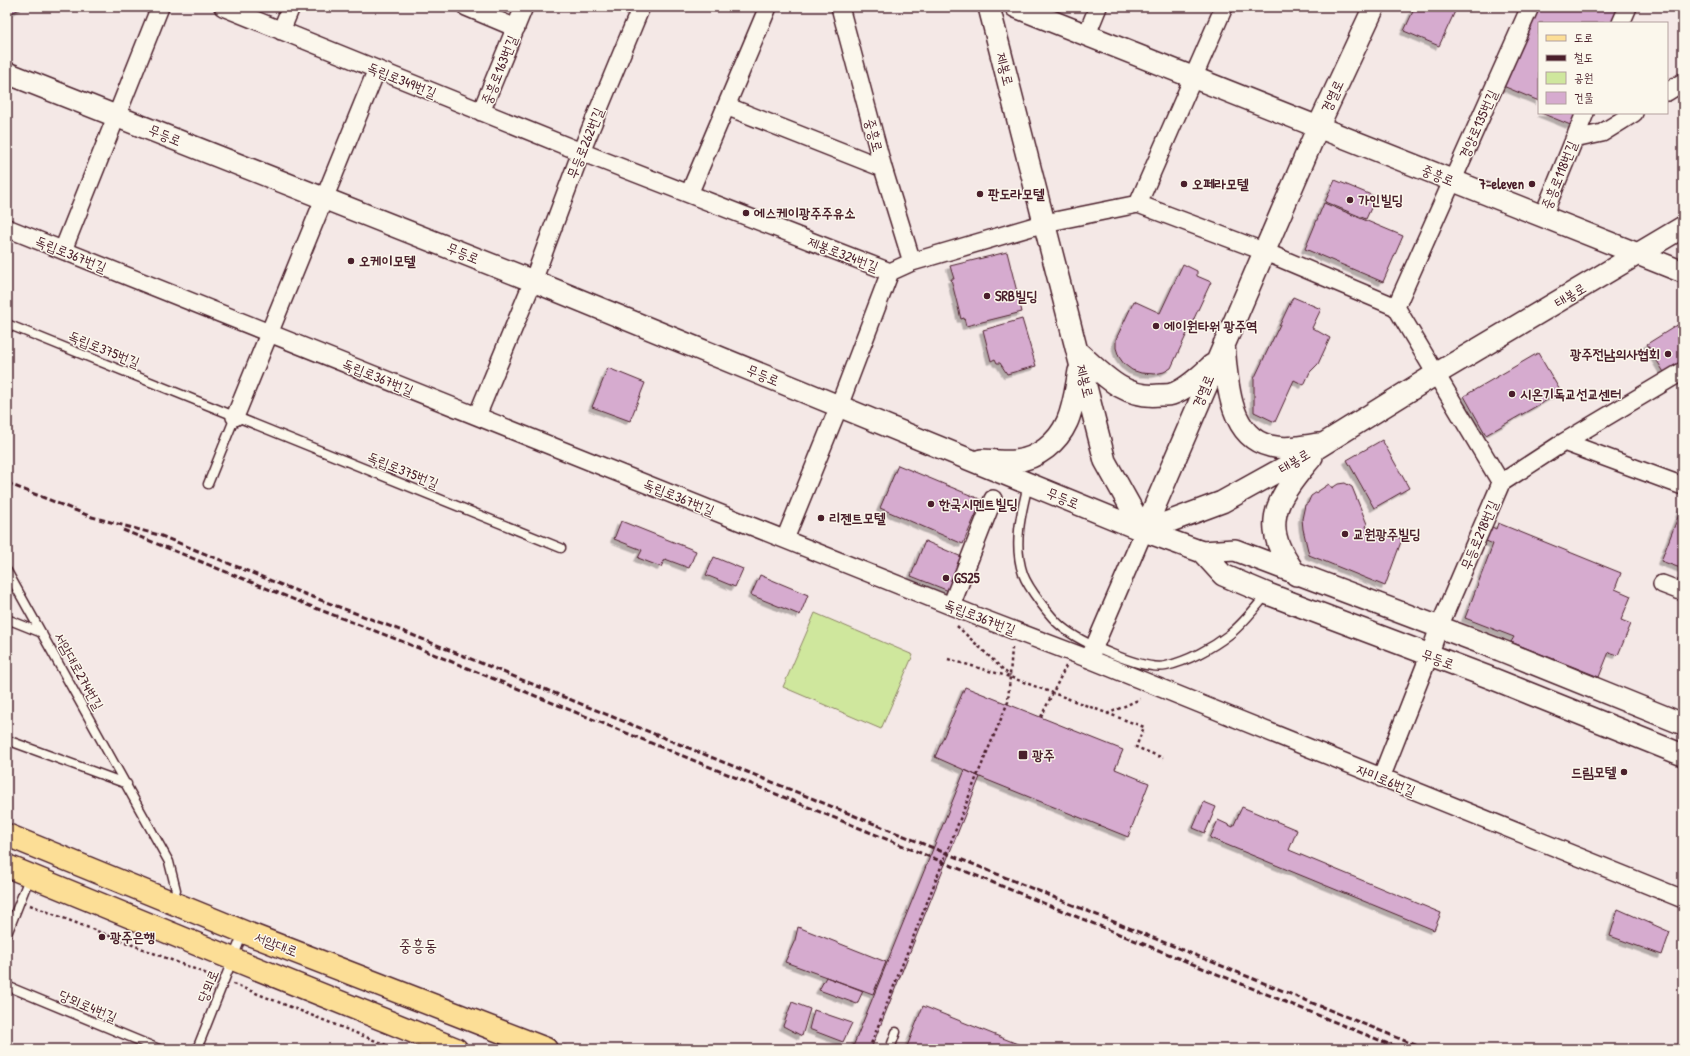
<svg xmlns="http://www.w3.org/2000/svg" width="1690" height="1056" font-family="'Patrick Hand','Poor Story',sans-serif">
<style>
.green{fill:#cfe79d;stroke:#8c8364}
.building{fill:#d6abcf;stroke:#4a1f2b;filter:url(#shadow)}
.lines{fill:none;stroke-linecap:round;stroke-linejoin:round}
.service-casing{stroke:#4a1f2b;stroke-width:11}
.minor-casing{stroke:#4a1f2b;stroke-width:20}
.tertiary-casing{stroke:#4a1f2b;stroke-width:24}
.primary-casing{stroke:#4a1f2b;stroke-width:25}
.path{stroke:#4a1f2b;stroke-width:2.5;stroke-dasharray:3 3;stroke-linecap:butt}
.service{stroke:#fbf7ec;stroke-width:8}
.minor{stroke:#fbf7ec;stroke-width:17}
.tertiary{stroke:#fbf7ec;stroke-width:21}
.primary{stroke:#fcde96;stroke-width:22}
.rail{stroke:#4a1f2b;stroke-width:3;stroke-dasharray:6 3;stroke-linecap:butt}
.path-bridge{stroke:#4a1f2b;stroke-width:2.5;stroke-dasharray:3 3;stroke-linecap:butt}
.poi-dot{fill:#4a1f2b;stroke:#fbf7ec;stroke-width:1.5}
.labels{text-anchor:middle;stroke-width:3;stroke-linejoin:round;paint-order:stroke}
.street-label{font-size:14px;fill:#4a1f2b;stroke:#fbf7ec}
.poi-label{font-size:14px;font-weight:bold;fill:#4a1f2b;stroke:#fbf7ec;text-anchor:start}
.quarter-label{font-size:16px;fill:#4a1f2b;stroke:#fbf7ec}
</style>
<defs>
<filter id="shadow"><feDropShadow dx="-3.5" dy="3.5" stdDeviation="0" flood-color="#0004"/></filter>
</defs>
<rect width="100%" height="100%" fill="#f4e8e6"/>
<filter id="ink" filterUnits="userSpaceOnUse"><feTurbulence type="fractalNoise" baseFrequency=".025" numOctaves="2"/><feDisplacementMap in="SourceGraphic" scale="8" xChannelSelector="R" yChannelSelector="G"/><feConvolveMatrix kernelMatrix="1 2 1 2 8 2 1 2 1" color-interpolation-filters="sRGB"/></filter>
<g filter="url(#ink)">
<path class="green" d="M815 613 913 655 881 729 783 687Z"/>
<path class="building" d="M7 7H24L7 15Z
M1415 7H1457L1439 46 1404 31Z
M1536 7H1622L1615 23H1539V101L1503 86Z
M1541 113H1578L1573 126Z
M1335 180 1376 197 1366 219 1325 202Z
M1324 203 1403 236 1383 282 1305 249Z
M1007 252 1022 312 966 326 964 318 961 319 951 279H954L950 266Z
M1183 264 1197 271V276L1211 282 1171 368 1164 372 1155 374 1141 373 1132 370 1124 364 1119 357 1116 348V339L1134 301 1160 313Z
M1293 297 1321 309 1312 328 1330 338 1318 364 1310 372 1304 385 1294 380 1275 422 1254 412V379Z
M1022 319 1036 366 1007 374 1000 363H997L995 359 991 361 983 330Z
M1679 324 1683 330V363L1665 374 1647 344Z
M1538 353 1561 392 1486 435 1464 396Z
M608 368 645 383 630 421 592 407Z
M1382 440 1409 488 1374 508 1347 460Z
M898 465 982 500 963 544 880 508Z
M1345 483 1352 487 1367 524 1366 527 1402 539 1385 586 1309 555 1303 529 1302 519 1305 505 1308 503 1311 496 1329 484 1332 488 1338 484Z
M1683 504V569L1661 561Z
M621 521 696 551 689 568 665 559 661 567 638 558 642 550 614 539Z
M1498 523 1621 573 1615 589 1631 596 1621 620 1631 624 1618 655 1609 652 1599 677 1511 642 1514 637 1465 618 1493 544 1484 540 1488 525 1496 529Z
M925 541 964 558 949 591 911 576Z
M714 557 743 569 735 587 706 575Z
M760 575 808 595 800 615 751 595Z
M965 687 1123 750 1115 769 1149 783 1128 837 987 780 935 757Z
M965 770 980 777 871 1049H852Z
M1204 802 1216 807 1205 833 1193 828Z
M1242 807 1297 830 1289 850 1441 913 1434 930 1210 838 1218 820 1233 827Z
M1618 909 1670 932 1662 955 1610 936Z
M798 927 886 962 873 994 785 962 795 940Z
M826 977 863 991 857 1004 819 990Z
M792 1002 810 1009 802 1036 783 1026Z
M923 1006 1030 1049H906Z
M814 1010 852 1023 843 1042 809 1029Z
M800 1045 810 1049H798Z"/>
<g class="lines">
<g class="service-casing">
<path id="service" d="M7 324 561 548
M208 484 235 417
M1028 485C1021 513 1013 545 1023 574 1028 588 1051 618 1062 627 1080 642 1143 671 1166 666 1188 661 1212 648 1230 634 1244 623 1256 607 1267 594
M7 571 169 862 176 890 172 902
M7 619 42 633
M7 740 127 784
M7 934 30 876
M7 986 159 1049
M197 1049 243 933
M890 1049 896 1032"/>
</g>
<g class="minor-casing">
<path id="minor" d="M223 7 581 152 890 272 912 262 1045 223 1138 204
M466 7 516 28
M840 7 883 168 912 262
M1621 23 1628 7
M281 31 291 7
M1087 34 1098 7
M1667 92 1683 82
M726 106 883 168
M481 112 524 7
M1574 139 1602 133 1634 113
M689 194 768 7
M1138 204 1263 251 1396 307
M1138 204 1224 7
M1543 216 1585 113
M7 228 976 616 1089 659 1683 899
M63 250 160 7
M1396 307 1530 7
M1396 307 1501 483
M477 416 533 281 581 152 641 7
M235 417 377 69
M1564 442 1683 486
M785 539 839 406 890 272
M1662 584 1683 592
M951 606 993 499
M1089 659 1144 531
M1381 778 1429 656 1439 627 1501 483 1564 442 1683 371"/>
</g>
<g class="tertiary-casing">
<path id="tertiary" d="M989 7 1105 461 1144 531
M1016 7 1683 272
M7 73 533 281 1144 531 1202 552 1235 550 1500 650 1683 724
M1224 344C1227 378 1228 437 1270 446 1286 450 1303 446 1319 444
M1077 351C1103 374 1123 399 1160 395 1164 395 1169 395 1172 394 1187 389 1201 375 1212 365
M981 460C992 460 1004 462 1015 461 1038 459 1058 442 1067 422 1074 406 1076 387 1079 371
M1144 531 1222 502 1296 461 1436 374 1683 227
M1144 531 1318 127 1374 7
M1202 552 1223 575 1268 594 1491 678 1683 755
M1296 575C1291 566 1284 558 1280 548 1263 511 1290 484 1312 457"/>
</g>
<g class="primary-casing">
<path id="primary" d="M7 835 244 932 546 1049
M7 866 233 959 456 1049"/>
</g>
<path class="path" d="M957 626 1010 676
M948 659 1010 677 1144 727 1136 747 1163 758
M1107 714 1140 699
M1041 717 1066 666
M977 776 1008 702 1012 648
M30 905 215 977
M233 984 396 1049
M564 1046 571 1049"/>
<use href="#service" class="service"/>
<use href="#minor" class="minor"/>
<use href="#tertiary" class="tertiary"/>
<use href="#primary" class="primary"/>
<path class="rail" d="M7 483 92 517 159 535 289 588 405 632 1425 1049
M123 530 310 606 401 641 1401 1049"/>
<path class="path-bridge" d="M869 1049 977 776"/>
</g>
</g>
<g class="poi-dot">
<circle cx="1184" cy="184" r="4"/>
<circle cx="1532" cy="184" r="4"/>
<circle cx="980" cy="194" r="4"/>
<circle cx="1350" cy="200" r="4"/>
<circle cx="746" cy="213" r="4"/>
<circle cx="351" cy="261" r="4"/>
<circle cx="987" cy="296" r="4"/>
<circle cx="1156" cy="326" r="4"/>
<circle cx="1668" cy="354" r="4"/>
<circle cx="1512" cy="394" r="4"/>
<circle cx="931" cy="504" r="4"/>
<circle cx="821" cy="518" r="4"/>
<circle cx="1345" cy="534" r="4"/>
<circle cx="946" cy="578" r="4"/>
<rect x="1018" y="750" width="10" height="10" rx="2"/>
<circle cx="1624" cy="772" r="4"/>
<circle cx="102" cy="937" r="4"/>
</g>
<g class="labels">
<g class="street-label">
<text transform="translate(1005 69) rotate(76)" y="5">제봉로</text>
<text transform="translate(499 70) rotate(-68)" y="5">중흥로163번길</text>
<text transform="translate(402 80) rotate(22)" y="5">독립로349번길</text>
<text transform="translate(1332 96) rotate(-65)" y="5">경열로</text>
<text transform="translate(1478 124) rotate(-66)" y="5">경양로135번길</text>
<text transform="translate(165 135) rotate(22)" y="5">무등로</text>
<text transform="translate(874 135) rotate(75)" y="5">중흥로</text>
<text transform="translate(585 143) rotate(-68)" y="5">무등로262번길</text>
<text transform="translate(1438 175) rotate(22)" y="5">중흥로</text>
<text transform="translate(1559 175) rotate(-68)" y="5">중흥로118번길</text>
<text transform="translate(463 253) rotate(22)" y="5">무등로</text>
<text transform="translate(71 254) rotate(22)" y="5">독립로367번길</text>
<text transform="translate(843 254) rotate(21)" y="5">제봉로324번길</text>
<text transform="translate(1570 295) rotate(-31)" y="5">태봉로</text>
<text transform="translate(104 349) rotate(22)" y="5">독립로375번길</text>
<text transform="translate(763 375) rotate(22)" y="5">무등로</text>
<text transform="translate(378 377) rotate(22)" y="5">독립로367번길</text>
<text transform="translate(1085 381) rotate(76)" y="5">제봉로</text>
<text transform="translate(1203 391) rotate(-67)" y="5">경열로</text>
<text transform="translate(1294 461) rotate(-31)" y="5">태봉로</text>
<text transform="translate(403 470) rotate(22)" y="5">독립로375번길</text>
<text transform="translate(679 497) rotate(22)" y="5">독립로367번길</text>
<text transform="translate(1063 498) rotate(22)" y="5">무등로</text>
<text transform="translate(1479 535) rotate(-67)" y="5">무등로218번길</text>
<text transform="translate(980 617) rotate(21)" y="5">독립로367번길</text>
<text transform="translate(1438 659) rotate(20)" y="5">무등로</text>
<text transform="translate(79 671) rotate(61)" y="5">서암대로274번길</text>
<text transform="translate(1386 780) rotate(22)" y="5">자미로6번길</text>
<text transform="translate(276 944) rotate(21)" y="5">서암대로</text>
<text transform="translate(208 986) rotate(-68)" y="5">당뫼로</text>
<text transform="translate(88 1006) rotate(23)" y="5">당뫼로4번길</text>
</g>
<g class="poi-label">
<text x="1192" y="189">오페라모텔</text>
<text x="1524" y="189" text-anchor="end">7-eleven</text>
<text x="988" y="199">판도라모텔</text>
<text x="1358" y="205">가인빌딩</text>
<text x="754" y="218">에스케이광주주유소</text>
<text x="359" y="266">오케이모텔</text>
<text x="995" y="301">SRB빌딩</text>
<text x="1164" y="331">에이원타워 광주역</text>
<text x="1660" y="359" text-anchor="end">광주전남의사협회</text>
<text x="1520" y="399">시온기독교선교센터</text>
<text x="939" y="509">한국시멘트빌딩</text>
<text x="829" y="523">리젠트모텔</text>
<text x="1353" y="539">교원광주빌딩</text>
<text x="954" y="583">GS25</text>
<text x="1032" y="760">광주</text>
<text x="1616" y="777" text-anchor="end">드림모텔</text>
<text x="110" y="942">광주은행</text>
</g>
<g class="quarter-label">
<text x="418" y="951">중흥동</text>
</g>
</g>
<rect width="1690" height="1056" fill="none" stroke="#fbf7ec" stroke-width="24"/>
<rect x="12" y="12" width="1666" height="1032" fill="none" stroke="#4a1f2b" stroke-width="1.5" filter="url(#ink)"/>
<rect x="1538" y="22" width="130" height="92" fill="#fbf7ec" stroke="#b4a19f"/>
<rect x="1546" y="35" width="20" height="6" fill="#fcde96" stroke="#b4a19f"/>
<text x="1574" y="42" font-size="12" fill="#4a1f2b">도로</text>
<rect x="1546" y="55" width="20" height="6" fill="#4a1f2b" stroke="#b4a19f"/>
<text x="1574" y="62" font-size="12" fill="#4a1f2b">철도</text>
<rect x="1546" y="72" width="20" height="12" fill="#cfe79d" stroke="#b4a19f"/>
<text x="1574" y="82" font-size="12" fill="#4a1f2b">공원</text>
<rect x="1546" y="92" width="20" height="12" fill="#d6abcf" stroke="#b4a19f"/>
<text x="1574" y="102" font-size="12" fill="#4a1f2b">건물</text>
</svg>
